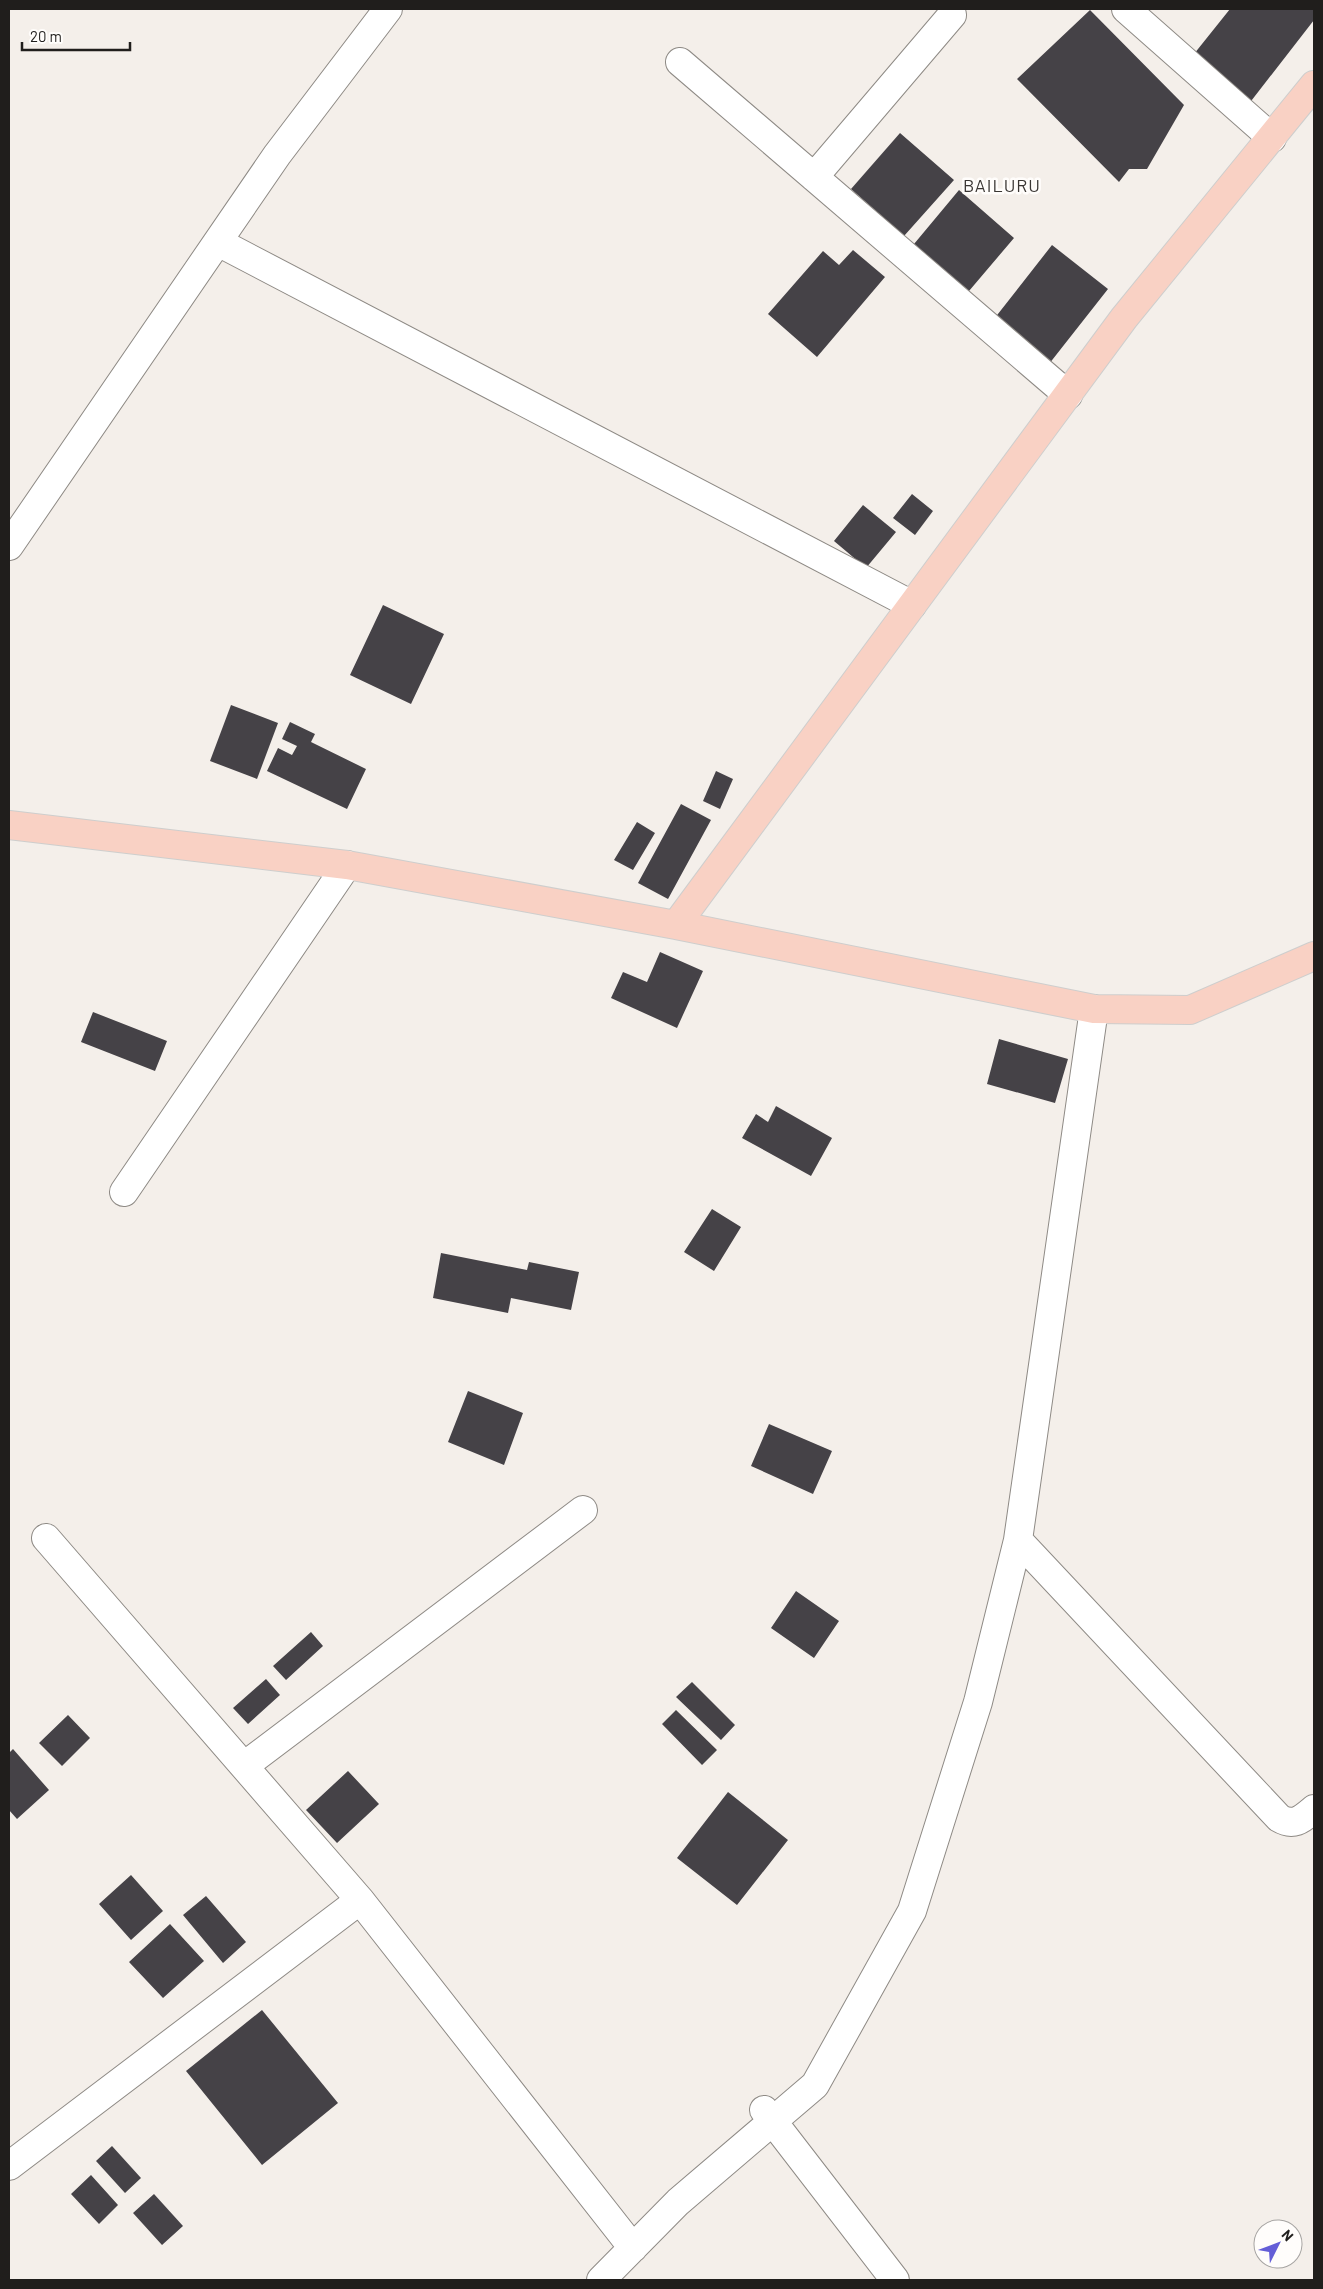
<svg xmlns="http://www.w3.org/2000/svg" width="1323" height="2289" font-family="Barlow,sans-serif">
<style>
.building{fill:#454247}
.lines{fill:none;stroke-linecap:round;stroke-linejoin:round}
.minor-casing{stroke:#8e8a85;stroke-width:30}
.major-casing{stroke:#cececd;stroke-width:30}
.minor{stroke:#fff;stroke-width:28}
.major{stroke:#f9d1c4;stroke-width:28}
.labels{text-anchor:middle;stroke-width:5;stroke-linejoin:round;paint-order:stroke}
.quarter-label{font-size:18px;letter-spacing:1px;fill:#3a3633;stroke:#fffdfb}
</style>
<rect width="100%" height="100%" fill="#f4efea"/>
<path class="building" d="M1230 9H1314V20L1248 105 1190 59Z
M1090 10 1184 105 1147 169H1129L1119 182 1017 79Z
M900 133 954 180 904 236 851 189Z
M959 190 1014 238 969 291 914 244Z
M1052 245 1108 289 1049 364 994 319Z
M853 250 885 277 817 357 768 314 823 251 839 265Z
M912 494 933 511 915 535 893 518Z
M863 505 896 532 866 568 834 541Z
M383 605 444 634 411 704 350 675Z
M231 705 278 723 257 779 210 761Z
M290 722 315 734 311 742 366 769 347 809 267 771 278 748 292 755 297 746 282 739Z
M716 771 733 779 720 809 703 801Z
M681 804 711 820 668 899 638 883Z
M637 822 655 833 633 870 614 860Z
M660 952 703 971 677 1028 611 998 623 972 647 982Z
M93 1012 167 1041 155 1071 81 1042Z
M999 1039 1068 1059 1055 1103 987 1084Z
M776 1106 832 1138 811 1176 742 1138 756 1114 768 1122Z
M712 1209 741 1227 714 1271 684 1252Z
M441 1253 527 1270 529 1262 579 1272 571 1310 511 1298 508 1313 433 1298Z
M468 1391 523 1413 504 1465 448 1442Z
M769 1424 832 1451 813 1494 751 1466Z
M796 1591 839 1621 814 1658 771 1628Z
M311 1632 323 1646 286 1680 273 1666Z
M266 1679 280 1695 248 1724 233 1708Z
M692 1682 735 1725 721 1740 676 1697Z
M676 1710 717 1750 702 1765 662 1724Z
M68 1715 90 1738 62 1766 39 1743Z
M13 1749 49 1790 17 1819 9 1810V1753Z
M348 1771 379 1804 337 1843 306 1810Z
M728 1792 788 1840 737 1905 677 1858Z
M131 1875 163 1911 131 1940 99 1904Z
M206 1896 246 1942 223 1963 183 1915Z
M170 1924 204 1961 163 1998 129 1962Z
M262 2010 338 2103 262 2165 186 2071Z
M112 2146 141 2178 125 2193 96 2161Z
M91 2175 118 2205 99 2224 71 2194Z
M154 2194 183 2226 162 2245 133 2213Z"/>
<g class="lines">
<g class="minor-casing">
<path id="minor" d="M1126 9 1272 138
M680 62 1068 395
M814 177 952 15
M218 242 912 605
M9 546 277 155 388 9
M124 1192 347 865
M46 1538 360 1900 633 2248
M1018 1540 1279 1818C1294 1827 1302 1819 1314 1809
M244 1766 583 1510
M764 2110 895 2280
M9 2166 360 1900
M601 2280 678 2202 815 2085 912 1911 978 1702 1018 1540 1094 1009"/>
</g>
<g class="major-casing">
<path id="major" d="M9 825 347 865 676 925 1124 318 1314 85
M676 925 1094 1009 1190 1010 1314 956"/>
</g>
<use href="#minor" class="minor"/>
<use href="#major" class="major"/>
</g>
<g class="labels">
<g class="quarter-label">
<text x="1002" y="192">BAILURU</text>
</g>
</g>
<rect width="1323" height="2289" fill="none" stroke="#201e1c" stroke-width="20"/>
<g transform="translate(1278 2244) rotate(48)"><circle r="24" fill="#fffdfb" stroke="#a6a4a2"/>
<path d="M0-4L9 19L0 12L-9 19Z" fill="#645ed7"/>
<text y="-8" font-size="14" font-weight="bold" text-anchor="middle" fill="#201e1c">N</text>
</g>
<path d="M22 42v8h108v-8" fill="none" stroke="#201e1c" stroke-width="2.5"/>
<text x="30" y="42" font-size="15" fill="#201e1c" stroke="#fffdfb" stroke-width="4" paint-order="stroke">20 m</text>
</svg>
